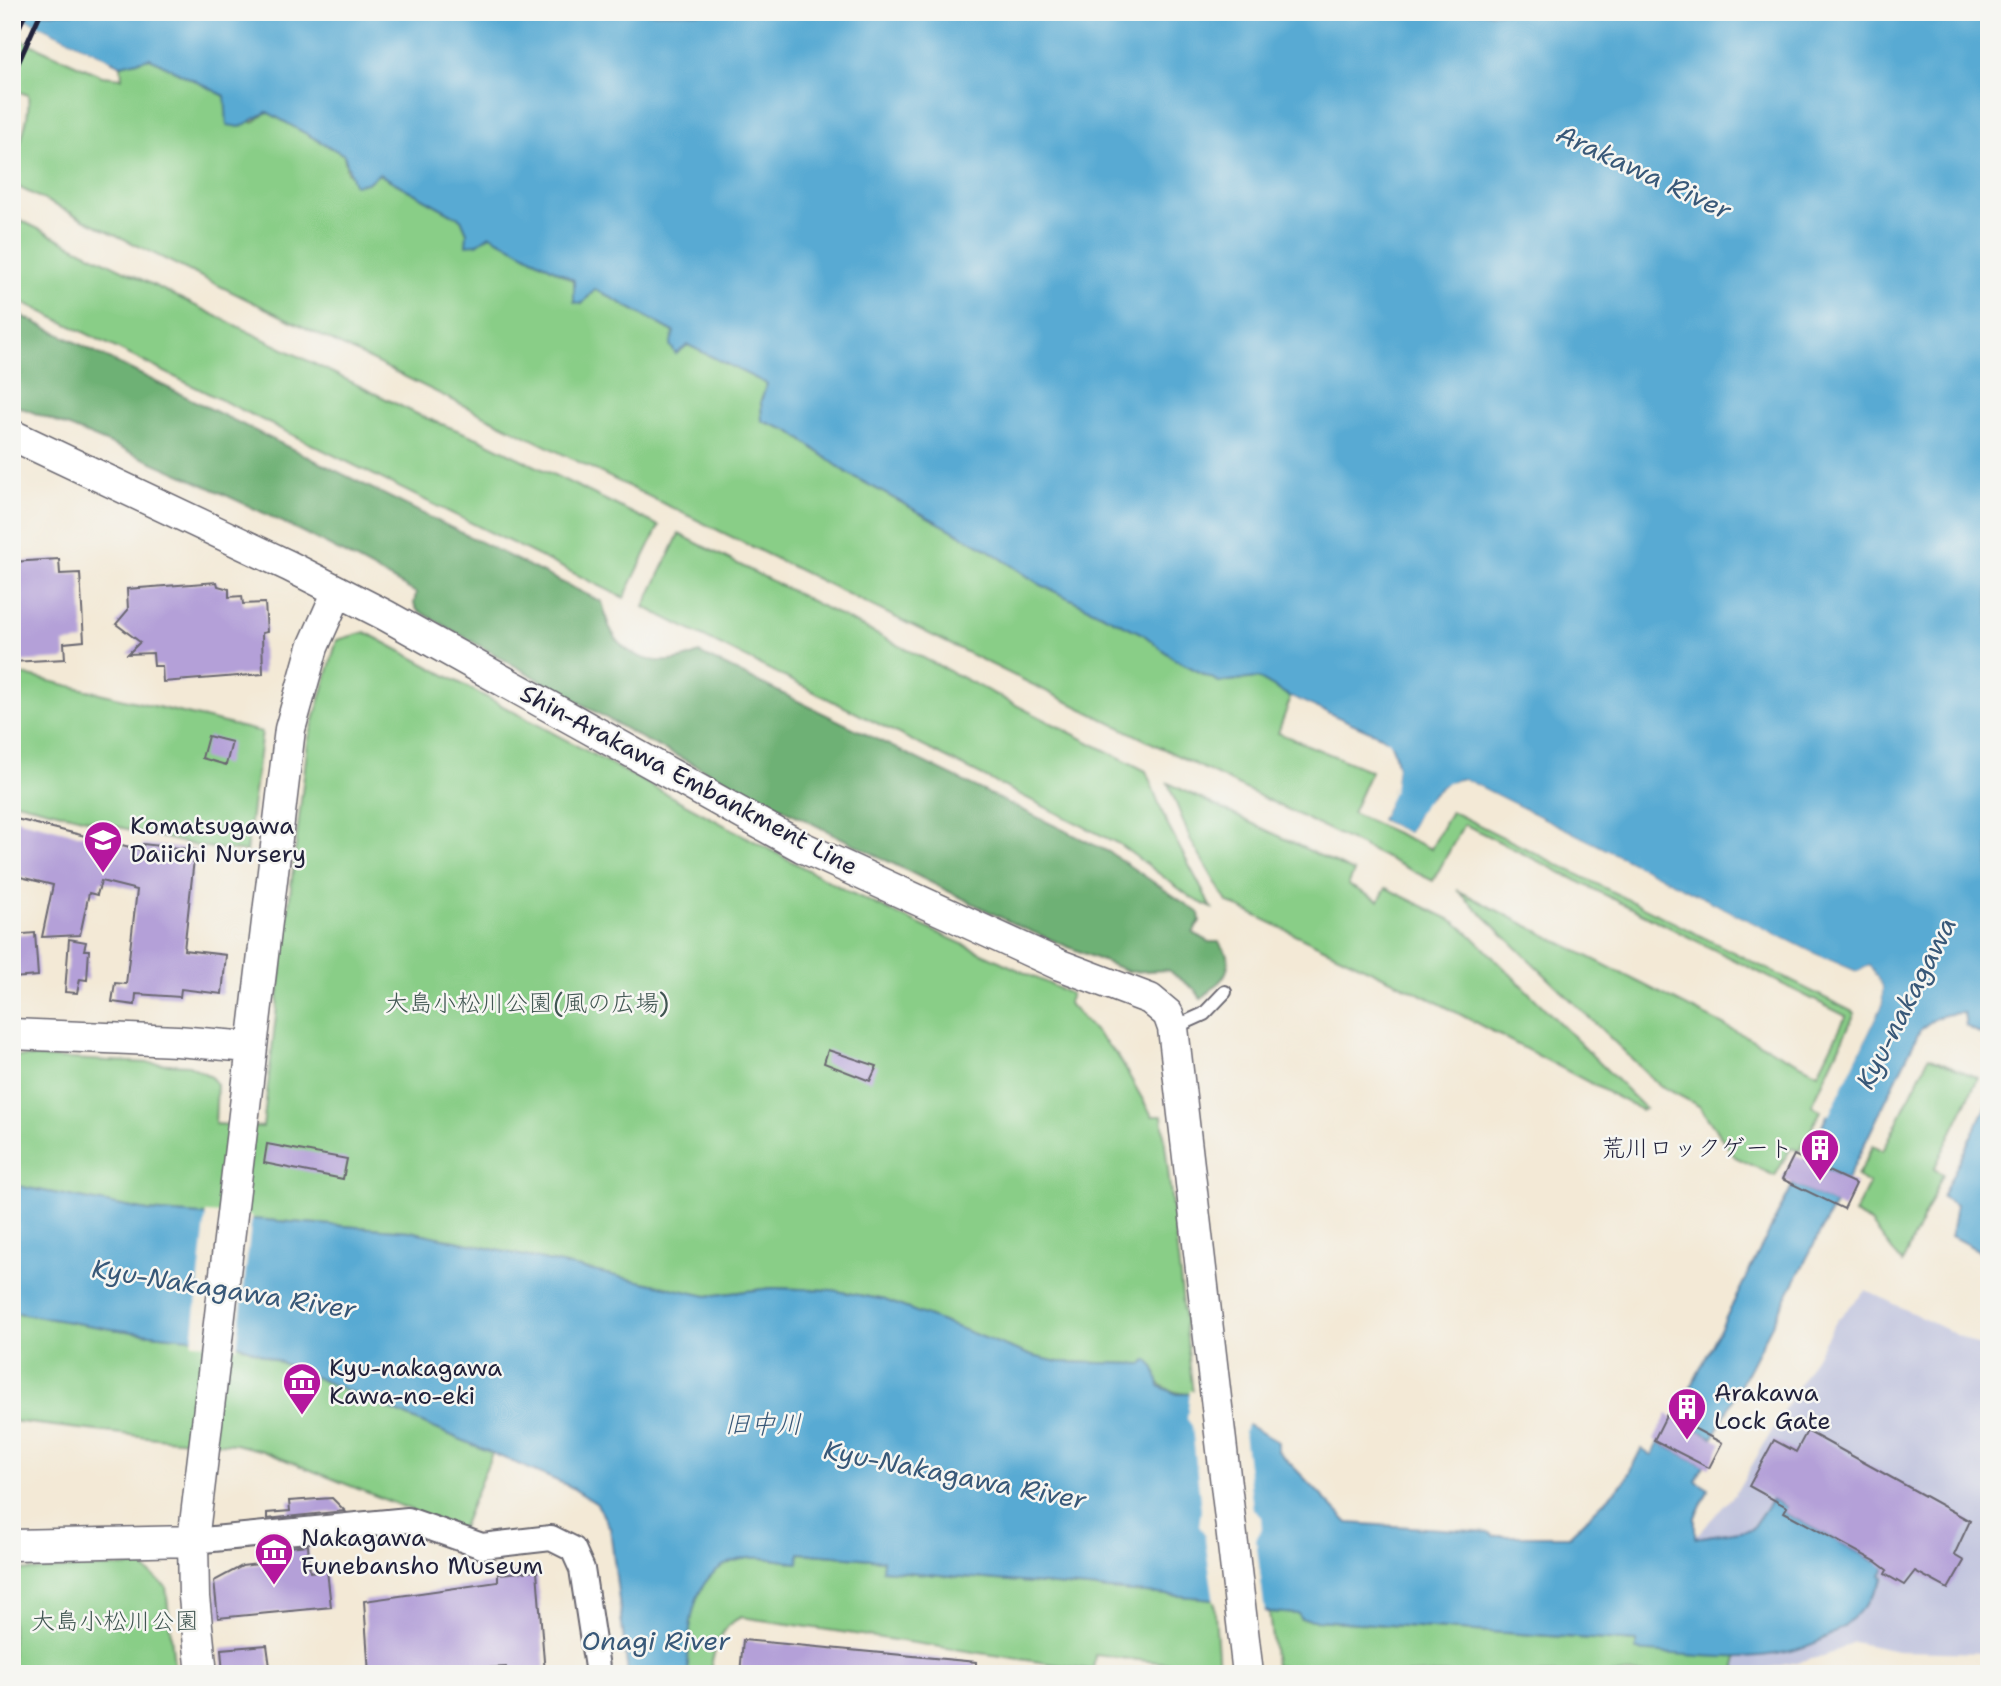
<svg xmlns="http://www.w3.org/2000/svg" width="2001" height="1686" font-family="'Shantell Sans','Klee One',sans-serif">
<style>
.industrial{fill:#bfc2dd}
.green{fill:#89ce87;stroke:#567861;stroke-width:2}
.forest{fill:#6eb174;stroke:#486a58;stroke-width:2}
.water{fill:#59aad3;stroke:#3e6687;stroke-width:2}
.pier{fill:#f3e9d6}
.building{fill:#b4a0d8}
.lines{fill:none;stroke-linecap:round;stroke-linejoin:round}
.service-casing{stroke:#6b6871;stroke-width:16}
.minor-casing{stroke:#6b6871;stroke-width:28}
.tertiary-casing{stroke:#6b6871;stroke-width:33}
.service{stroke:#fff;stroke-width:12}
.minor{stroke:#fff;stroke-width:24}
.tertiary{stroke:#fff;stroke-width:30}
.rail{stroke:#22223b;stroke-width:5}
.labels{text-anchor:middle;stroke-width:5;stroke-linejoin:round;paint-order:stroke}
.street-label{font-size:24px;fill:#22223b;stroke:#f6f6f2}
.poi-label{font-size:24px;fill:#22223b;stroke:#f6f6f2;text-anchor:start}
.park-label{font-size:24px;fill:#415652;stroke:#f6f6f2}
.water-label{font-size:26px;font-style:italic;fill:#385878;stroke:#f6f6f2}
</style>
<rect width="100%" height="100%" fill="#f6f6f2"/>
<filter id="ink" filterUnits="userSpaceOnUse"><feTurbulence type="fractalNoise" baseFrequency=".0143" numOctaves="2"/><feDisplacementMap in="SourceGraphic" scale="14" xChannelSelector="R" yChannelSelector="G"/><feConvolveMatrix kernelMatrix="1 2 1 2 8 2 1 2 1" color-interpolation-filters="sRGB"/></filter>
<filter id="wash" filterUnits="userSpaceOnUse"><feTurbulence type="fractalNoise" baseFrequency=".00686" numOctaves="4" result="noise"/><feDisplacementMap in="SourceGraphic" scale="28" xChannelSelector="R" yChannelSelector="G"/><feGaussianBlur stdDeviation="1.57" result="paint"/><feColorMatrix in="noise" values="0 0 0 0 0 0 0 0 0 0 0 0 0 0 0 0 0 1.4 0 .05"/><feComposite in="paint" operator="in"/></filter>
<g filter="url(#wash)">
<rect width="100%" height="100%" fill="#f3e9d6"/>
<path class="industrial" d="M1866 1290 1989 1351V1653L1897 1651 1854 1642 1825 1656 1764 1669 1691 1671 1694 1538 1735 1494 1837 1320Z"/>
<path class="green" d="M12 36 102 76 122 78 121 65 150 58 225 96 253 123 267 112 344 155 347 172 367 183 379 174 461 219 467 233 477 244 490 234 574 281 582 304 595 289 674 332 688 345 768 384 761 401 762 421 790 431 847 473 987 549 1039 584 1143 634 1174 659 1219 682 1258 678 1291 697 1278 733 1371 771 1352 813 1431 849 1451 811 1855 1013 1812 1105 1821 1111 1799 1151 1791 1148 1775 1176 1735 1157 1699 1106 1659 1085 1457 890 1818 1073 1846 1016 1464 824 1433 881 16 186C9 155 32 127 28 95L12 89Z
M12 216 421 416 480 439 659 526 624 598 12 297Z
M679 534 1146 771 1167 824 1212 908 1193 899 1119 844 644 607Z
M365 632 849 892 1071 994 1068 1003 1118 1056 1152 1116H1162L1193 1394C1167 1394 1157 1384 1143 1364L1058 1362 1032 1356 885 1300 832 1290 771 1288 707 1296 410 1231 148 1211 12 1185V1056L189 1065 210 1076 217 1084 215 1124 263 1127 308 741 337 640Z
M12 672 262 732 246 852 197 846 12 801Z
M1168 783 1354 872 1348 885 1379 901 1386 888 1455 922 1472 936 1645 1108 1641 1110 1431 999 1227 902 1191 841Z
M1929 1057 1978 1078 1934 1169 1943 1174 1902 1263 1871 1223 1854 1214 1869 1184 1857 1176 1873 1146 1883 1151Z
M12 1312C84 1325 155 1338 228 1340L492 1453 461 1530 263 1451 235 1444 165 1439 12 1421Z
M799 1553 883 1560V1570L1214 1599 1219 1669 1095 1655 1093 1670 741 1617C719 1627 714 1652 709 1674H688C688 1628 689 1564 749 1558 764 1556 782 1561 797 1563Z
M141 1566 166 1587 175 1674H12V1571Z
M1269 1612 1300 1614 1301 1619 1636 1642V1650L1736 1656V1674H1342L1275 1666Z"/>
<path class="forest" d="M12 311 602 602C605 610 606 620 610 628 627 664 667 668 699 653L1109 852 1199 913 1200 921 1193 933 1210 942H1219C1241 967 1220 983 1201 998L1194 989 1168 970 1129 972 1018 926 645 740 417 610 414 604 416 593C287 519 150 458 12 404Z"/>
<path class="water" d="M1989 12V1038L1966 1026 1964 1013C1945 1013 1934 1017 1920 1030L1847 1180 1805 1160 1882 1005V986L1869 966 1857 972 1815 954 1464 779C1435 781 1419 811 1408 834L1380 820C1391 797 1410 754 1381 736L1291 697 1258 678 1219 682 1174 659 1143 634 1039 584 987 549 847 473 790 431 762 421 761 401 767 384 688 345 676 354 670 345 674 332 595 289 582 304 574 302V280L490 235 477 244 466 245 467 233 461 219 379 174 367 183 354 185 344 155 267 112 240 127 227 125 225 96 150 58 121 65 12 13Z
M1989 1099V1256L1951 1236 1956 1205 1942 1197Z
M1793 1184 1835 1204 1713 1438 1675 1419Z
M12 1185 148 1211 410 1231 707 1296 771 1288 832 1290 885 1300 1032 1356 1058 1362 1143 1364 1147 1360 1155 1368 1159 1386 1177 1394H1193L1278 1442V1451L1348 1523 1488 1532 1494 1536H1569L1625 1481 1641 1449 1652 1456 1658 1442 1704 1465 1696 1481 1709 1489 1695 1517V1538L1751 1529 1772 1499 1787 1507 1784 1512 1876 1562H1888L1881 1575 1884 1577C1830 1677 1733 1658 1636 1651V1642L1300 1619 1299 1614 1269 1612 1214 1599 882 1570 883 1560 799 1553 798 1563C782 1561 764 1556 749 1558 689 1564 688 1628 688 1674H628L610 1528 597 1504 569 1486 229 1340C155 1338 84 1325 12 1312Z"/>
<path class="pier" d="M12 13 111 60 109 63 12 17Z
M1291 697 1389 741 1397 767 1394 791 1380 820 1408 833 1423 804 1448 782 1464 779 1815 954 1857 972 1869 966 1882 986V1005L1829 1115 1826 1114 1879 1004 1878 987 1868 970 1856 975 1814 957 1463 782 1449 785 1425 807 1410 837 1379 823 1377 819 1391 791 1394 766 1386 743 1290 700Z
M206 1213 252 1216 237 1348 228 1344 192 1343Z
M1190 1390 1249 1421 1244 1432 1253 1509 1261 1517 1262 1529 1256 1539 1265 1613 1214 1602 1204 1533 1199 1526 1201 1510 1192 1426 1187 1419Z"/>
<g id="blocks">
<path class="building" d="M59 559 60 574 80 573 84 641 64 643 65 659 12 662V562Z
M217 582 218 586 229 589V597L242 596 243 604 265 603 267 632 262 633 263 674 163 682 162 666H154L153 653 128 654 140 642 116 624 128 610 127 589Z
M208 736 232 742 226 765 202 758Z
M12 818 142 850 143 844 195 850 184 950 226 955 222 994 181 989 180 997 136 994 135 1005 112 1002 115 983 126 984 137 890 101 881 97 895 89 893 80 935 42 937 53 885 12 875Z
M35 933 38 976 12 978V935Z
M69 939 86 942 84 950H89L87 980 80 979 77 993 65 992Z
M828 1050 877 1066 870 1081 824 1063Z
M267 1144 347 1159 343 1179 264 1163Z
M1794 1155 1856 1184 1844 1209 1782 1179Z
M1667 1414 1722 1443 1709 1468 1654 1440Z
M1807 1431 1970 1521 1954 1555 1964 1561 1948 1589 1915 1571 1904 1585 1885 1574 1887 1570 1875 1561 1784 1512 1787 1507 1749 1486 1774 1440 1796 1452Z
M332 1498 345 1511 267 1519V1513L290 1511 289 1501Z
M308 1545 310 1572 327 1570 331 1607 218 1618 214 1581 242 1566 267 1563 269 1549Z
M537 1571 545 1674H507L506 1667 369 1674 364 1601 498 1582V1574Z
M743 1640 976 1662V1674H740Z
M267 1645 271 1674H223L221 1649Z"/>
</g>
</g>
<g filter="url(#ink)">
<use href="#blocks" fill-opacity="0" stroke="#6b6871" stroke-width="2"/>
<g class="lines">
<g class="service-casing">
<path id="service" d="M1173 1028 1204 1014 1225 992"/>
</g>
<g class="minor-casing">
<path id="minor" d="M193 1541 408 1520 482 1546 551 1538 573 1549 582 1569 598 1674"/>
</g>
<g class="tertiary-casing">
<path id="tertiary" d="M12 435 289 566 385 615 802 847 1060 965 1150 999 1168 1014 1173 1028 1248 1674
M12 1034 177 1041 250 1047
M12 1545 193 1541
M202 1674 194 1597 193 1541 290 729 313 647 338 591"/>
</g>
<use href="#service" class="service"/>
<use href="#minor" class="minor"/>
<use href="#tertiary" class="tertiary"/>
<path class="rail" d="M12 43 26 12
M12 77 41 12"/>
</g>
</g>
<defs>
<g id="school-pin" transform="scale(2.0125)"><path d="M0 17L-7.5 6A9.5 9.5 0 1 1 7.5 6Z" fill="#b5179e" stroke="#f6f6f2"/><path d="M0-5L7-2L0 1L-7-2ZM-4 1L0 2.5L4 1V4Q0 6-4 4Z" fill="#fff"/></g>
<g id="building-pin" transform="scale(2.0125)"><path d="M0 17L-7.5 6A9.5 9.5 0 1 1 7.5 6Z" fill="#b5179e" stroke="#f6f6f2"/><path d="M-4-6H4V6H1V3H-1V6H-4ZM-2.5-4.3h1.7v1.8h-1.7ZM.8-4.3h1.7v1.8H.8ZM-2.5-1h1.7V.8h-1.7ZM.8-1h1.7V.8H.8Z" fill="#fff"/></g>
<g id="museum-pin" transform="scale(2.0125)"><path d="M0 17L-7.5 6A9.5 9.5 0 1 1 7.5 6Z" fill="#b5179e" stroke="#f6f6f2"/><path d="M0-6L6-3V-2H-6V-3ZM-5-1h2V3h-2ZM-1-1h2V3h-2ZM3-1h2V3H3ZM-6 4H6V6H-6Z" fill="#fff"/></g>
</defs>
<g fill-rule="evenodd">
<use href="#school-pin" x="103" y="840"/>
<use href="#building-pin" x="1820" y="1148"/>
<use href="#museum-pin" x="302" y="1382"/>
<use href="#building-pin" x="1687" y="1407"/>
<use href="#museum-pin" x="274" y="1552"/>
</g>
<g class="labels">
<g class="street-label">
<text transform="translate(689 780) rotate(28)" y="8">Shin-Arakawa Embankment Line</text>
</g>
<g class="poi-label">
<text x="130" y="834">Komatsugawa<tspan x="130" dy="28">Daiichi Nursery</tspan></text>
<text x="1793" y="1156" text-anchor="end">荒川ロックゲート</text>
<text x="329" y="1376">Kyu-nakagawa<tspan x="329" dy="28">Kawa-no-eki</tspan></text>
<text x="1714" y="1401">Arakawa<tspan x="1714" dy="28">Lock Gate</tspan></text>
<text x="301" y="1546">Nakagawa<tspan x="301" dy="28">Funebansho Museum</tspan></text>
</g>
<g class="park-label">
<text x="527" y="1011">大島小松川公園(風の広場)</text>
<text x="115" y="1629">大島小松川公園</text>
</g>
<g class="water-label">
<text transform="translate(1644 172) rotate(25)" y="9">Arakawa River</text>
<text transform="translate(1906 1003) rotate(-63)" y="9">Kyu-nakagawa</text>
<text transform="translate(224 1289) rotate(9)" y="9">Kyu-Nakagawa River</text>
<text x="763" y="1433">旧中川</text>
<text transform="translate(955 1475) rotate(11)" y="9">Kyu-Nakagawa River</text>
<text x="656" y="1650">Onagi River</text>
</g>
</g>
<rect width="2001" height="1686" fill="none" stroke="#f6f6f2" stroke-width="42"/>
</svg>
